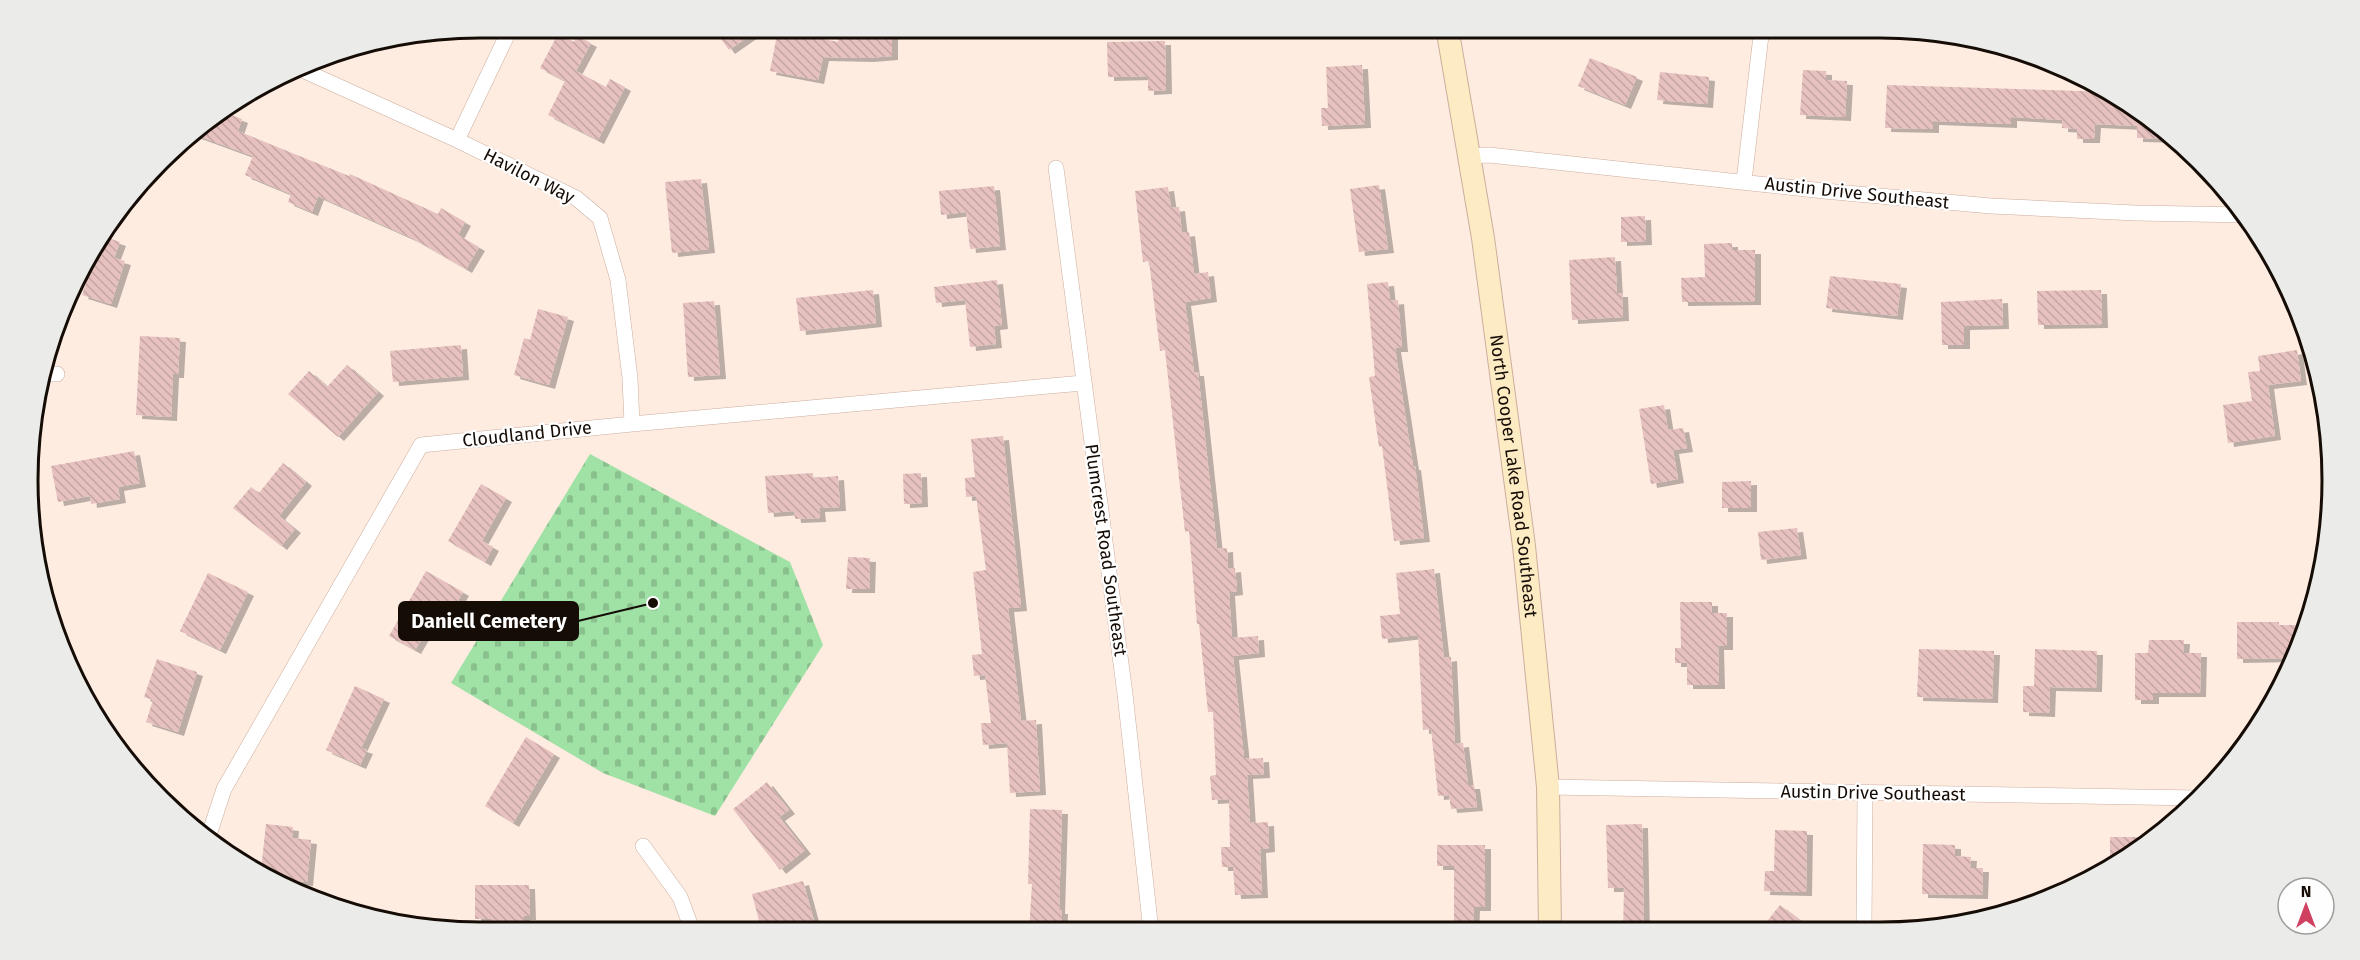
<svg xmlns="http://www.w3.org/2000/svg" width="2360" height="960" font-family="'Fira Sans',sans-serif">
<style>
.cemetery{fill:url(#cemetery-stones)}
.building{fill:url(#building-back-hatch);filter:url(#shadow)}
.lines{fill:none;stroke-linecap:round;stroke-linejoin:round}
.street-casing{stroke:#cbae9d;stroke-width:16}
.secondary-casing{stroke:#cbae9d;stroke-width:24}
.street{stroke:#fff;stroke-width:15}
.secondary{stroke:#fcebc3;stroke-width:22}
.labels{text-anchor:middle;stroke-width:4.5;stroke-linejoin:round;paint-order:stroke}
.street-label{font-size:18px;fill:#160c06;stroke:#fefefe}
.rim{fill:none;stroke:#160c06;stroke-width:3}
.leader{fill:none;stroke:#160c06;stroke-width:2}
.callout-dot{fill:#160c06;stroke:#fefefe;stroke-width:2}
.callout{fill:#160c06;stroke:#160c06;stroke-width:2}
.callout-label{font-size:20px;text-anchor:middle;font-weight:bold;fill:#fff}
</style>
<defs>
<pattern id="cemetery-stones" width="16" height="16" patternUnits="userSpaceOnUse" patternTransform="scale(1.5)"><rect width="16" height="16" fill="#a0e1a5"/><path d="M2 7V4a2 2 0 0 1 4 0v3zM10 15v-3a2 2 0 0 1 4 0v3z" fill="#89c08d"/></pattern>
<pattern id="building-back-hatch" width="6" height="6" patternUnits="userSpaceOnUse" patternTransform="scale(1.5)"><rect width="6" height="6" fill="#e6c1bf"/><path d="M-1 5l2 2M0 0l6 6M5-1l2 2" fill="none" stroke="#c5a5a3"/></pattern>
<filter id="shadow"><feDropShadow dx="6" dy="4" stdDeviation="0" flood-color="#0004"/></filter>
</defs>
<rect width="100%" height="100%" fill="#ffece1"/>
<path class="cemetery" d="M590 454 790 562 823 645 715 816 603 773 451 683Z"/>
<path class="building" d="M712 27H762L729 50Z
M838 27H892V56L868 58 823 57 818 80 770 71 778 30 838 42Z
M558 34 574 42 577 36 591 43 576 71 606 87 610 79 625 87 598 140 548 115 565 81 540 68Z
M1165 41 1166 90 1148 91V76L1108 77 1107 42Z
M1590 58 1637 77 1625 105 1578 86Z
M1362 65 1365 124 1322 126 1321 108H1328L1326 67Z
M1803 70 1826 71V80L1847 81 1845 117 1800 115Z
M1660 72 1709 77 1707 104 1657 100Z
M1887 85 2112 92 2179 139 2137 138V126L2095 124 2094 139H2077V129L2062 128V120L2011 117V124L1933 121V129L1885 128Z
M221 111 242 119 238 131 349 176 350 174 438 214 441 208 465 222 458 235 479 247 466 269 412 238 318 196 312 212 288 202 291 194 245 175 253 156 190 133Z
M701 179 709 249 672 253 665 182Z
M1379 185 1388 249 1359 252 1350 189Z
M994 186 1000 246 970 249 966 212 941 215 939 191Z
M1168 187 1171 208 1179 207 1182 233 1189 232 1194 274 1208 272 1211 298 1185 302 1194 372H1198L1217 549 1227 548 1228 569 1235 568 1237 591 1229 592 1232 638 1258 636 1259 653 1233 656 1244 759 1263 758 1264 774 1247 775 1250 823 1268 822 1269 848 1260 849 1262 894 1235 895 1233 867H1222L1221 847H1230L1229 799 1212 800 1210 776 1216 775 1213 712H1208L1199 624H1197L1189 531 1185 532 1165 350 1160 351 1149 261 1143 262 1135 191Z
M1645 216 1646 241 1621 242V217Z
M102 236 120 242 114 258 125 261 111 304 82 295 88 277 78 274 88 254Z
M1732 243V250H1755V301L1682 302 1681 278 1705 277 1704 244Z
M1615 257 1617 293H1622L1623 317 1572 320 1569 260Z
M1830 276 1901 284 1897 316 1826 308Z
M997 280 1002 325 994 326 996 344 970 347 965 300 936 303 934 287Z
M1388 282 1390 301 1398 300 1402 348H1395L1413 466H1415L1424 538 1394 541 1382 446 1379 447 1369 377 1375 376 1367 284Z
M873 290 876 323 800 331 796 298Z
M2101 290 2102 324 2038 325 2037 291Z
M2002 299 2003 325 1964 326V345H1942L1941 302Z
M714 301 720 375 688 377 683 303Z
M538 309 568 317 549 385 514 375 524 338 530 340Z
M140 336 180 338 178 374H173L171 417 136 415Z
M461 345 463 376 393 382 390 351Z
M2297 350 2301 381 2268 385 2275 436 2228 443 2223 405 2252 401 2248 372 2260 371 2258 356Z
M347 365 378 392 338 437 288 394 309 371 327 387Z
M1664 405 1668 430 1683 428 1687 448 1673 450 1678 479 1651 484 1639 409Z
M1003 436 1021 607 1008 608 1021 721 1036 720 1040 791 1010 793 1007 743 983 745 981 723H991L985 675 974 676 972 655 982 654 973 572 986 570 976 496 966 497 965 478 975 477 971 439Z
M134 451 140 483 118 487 120 499 91 504 90 496 58 502 51 466Z
M283 463 306 482 279 516 295 529 281 546 233 508 251 487 259 493Z
M813 473V478L838 476 840 507 819 508 820 518 795 519 794 511 768 513 765 476Z
M921 473 922 503 904 504 903 474Z
M1751 481V508H1722V482Z
M481 484 506 498 482 541 493 547 485 562 448 541Z
M1797 528 1801 555 1761 560 1758 532Z
M848 557 870 558 869 589H846Z
M1434 569 1444 658 1451 657 1455 744 1463 743 1468 785H1474L1477 807 1451 809 1449 795 1438 796 1431 729 1423 730 1418 635 1382 639 1380 616 1400 614 1396 573Z
M426 571 463 592 446 622 435 616 415 650 389 636Z
M208 573 248 592 220 650 180 631Z
M1680 602H1712V613H1727V646H1718L1719 685H1687V663H1675V648H1681Z
M2237 622H2279V625H2309L2293 658 2237 659Z
M2149 640H2184L2183 653H2201L2200 693H2153V700H2135V653H2148Z
M1919 649 1994 651 1992 699 1917 697Z
M2035 649 2097 651 2096 688 2050 687 2049 713 2023 712V686H2034Z
M157 659 197 672 178 732 146 722 153 700 144 697Z
M355 686 384 699 361 748 367 750 360 765 326 750Z
M526 737 554 754 513 823 485 806Z
M767 782 789 810 779 817 805 850 780 870 733 809Z
M1030 809 1062 810 1059 910H1062L1061 931 1029 932 1032 884H1028Z
M266 824 293 827 292 838 311 840 307 882 279 879 261 870Z
M1642 824 1644 930H1623L1624 888H1608L1606 825Z
M1775 830 1807 831 1806 892 1764 891 1765 871H1774Z
M2110 837H2152L2110 863Z
M1923 844 1955 845V856L1971 857 1970 868H1983L1982 895 1922 894Z
M1437 845H1485V907H1474L1473 930H1454V866H1437Z
M803 881 814 921 795 926 797 932H762L752 894Z
M475 885H529L530 916H524V933H491V919H475Z
M1780 905 1812 929 1760 930Z"/>
<g class="lines">
<g class="street-casing">
<path id="street" d="M298 68 457 140 576 198 600 218 618 280 630 378 632 424
M457 140 511 27
M1469 156 1489 155 1824 191 1991 206 2135 213 2246 215
M1056 168 1125 694 1151 931
M1744 181 1762 27
M42 374H57
M1548 787 2198 798
M207 841 224 789 421 445 632 424 1083 383
M643 846 680 897 693 932
M1864 929 1865 793"/>
</g>
<g class="secondary-casing">
<g id="secondary">
<path id="s1" d="M1447 27 1483 238 1524 546 1548 787 1550 930"/>
</g>
</g>
<use href="#street" class="street"/>
<use href="#secondary" class="secondary"/>
</g>
<g class="labels">
<g class="street-label">
<text transform="translate(529 176) rotate(27)" y="6">Havilon Way</text>
<text transform="translate(1857 193) rotate(6)" y="6">Austin Drive Southeast</text>
<text transform="translate(527 434) rotate(-6)" y="6">Cloudland Drive</text>
<text dy="6" stroke="none"><textPath href="#s1" startOffset="454">North Cooper Lake Road Southeast</textPath></text>
<text transform="translate(1106 550) rotate(82)" y="6">Plumcrest Road Southeast</text>
<text transform="translate(1873 793) rotate(1)" y="6">Austin Drive Southeast</text>
</g>
</g>
<path d="M0 0H2360V960H0ZM480 38H1880A442 442 0 0 1 2322 480V480A442 442 0 0 1 1880 922H480A442 442 0 0 1 38 480V480A442 442 0 0 1 480 38Z" fill="#ebebea" fill-rule="evenodd"/>
<path class="rim" d="M480 38H1880A442 442 0 0 1 2322 480V480A442 442 0 0 1 1880 922H480A442 442 0 0 1 38 480V480A442 442 0 0 1 480 38Z"/>
<path class="leader" d="M653 603L578 621"/>
<circle class="callout-dot" cx="653" cy="603" r="6"/>
<rect class="callout" x="399" y="602" width="179" height="38" rx="6"/>
<g class="callout-label">
<text x="489" y="628">Daniell Cemetery</text>
</g>
<g transform="translate(2306 906)"><circle r="28" fill="#fefefe" stroke="#a19d9b" stroke-width="1.5"/>
<path d="M0-4.5L10 22L0 15L-10 22Z" fill="#d04060"/>
<text y="-9" font-size="16" font-weight="bold" text-anchor="middle" fill="#160c06">N</text>
</g>
</svg>
